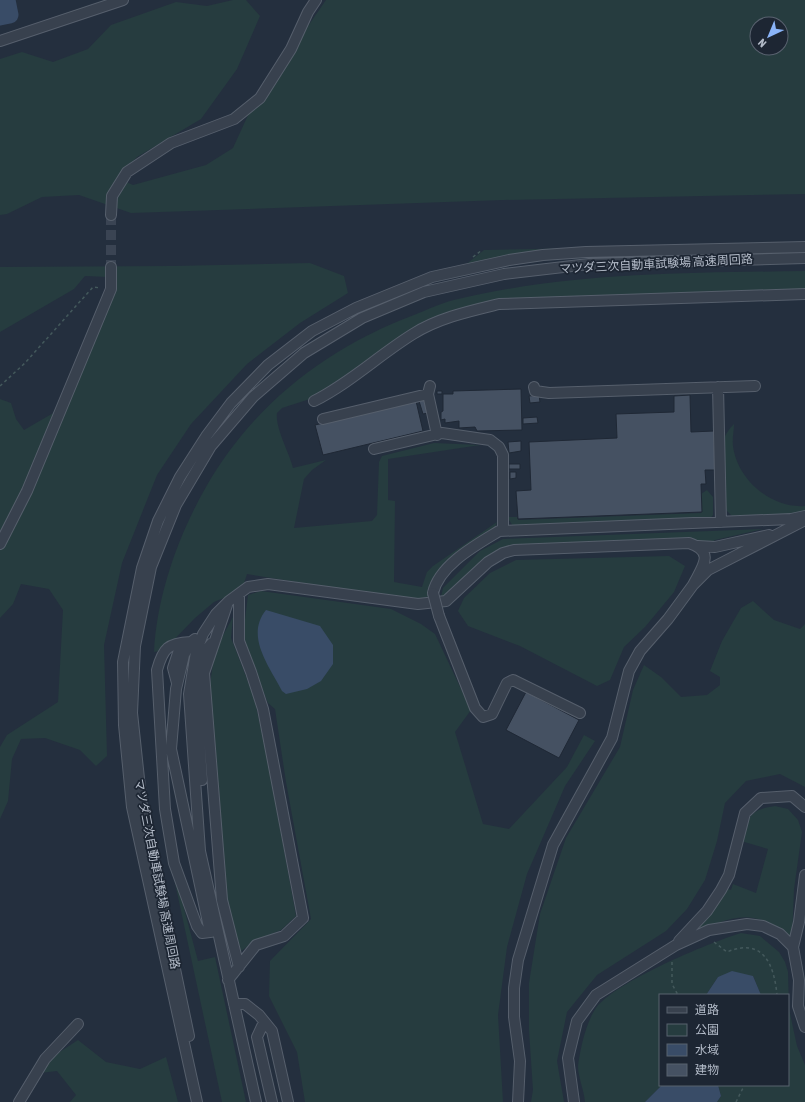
<svg xmlns="http://www.w3.org/2000/svg" width="805" height="1102" font-family="'Asap Condensed','Noto Sans JP',sans-serif">
<style>
.green{fill:#263c3f;fill-rule:evenodd}
.water{fill:#394c67}
.lines{fill:none;stroke-linecap:round;stroke-linejoin:round}
.river{stroke:#394c67;stroke-width:17}
.building{fill:#455162;stroke:#1f2835}
.minor-tunnel{stroke:#3a4453;stroke-width:10;stroke-dasharray:10 5;stroke-linecap:butt}
.minor-casing{stroke:#565f6c;stroke-width:12}
.path{stroke:#44595c;stroke-width:1.5;stroke-dasharray:3 3;stroke-linecap:butt}
.minor{stroke:#38414e;stroke-width:10}
.minor-bridge-casing{stroke:#565f6c;stroke-width:12;stroke-linecap:butt}
.minor-bridge{stroke:#38414e;stroke-width:10}
.labels{text-anchor:middle;stroke-width:3.5;stroke-linejoin:round;paint-order:stroke}
.street-label{font-size:12px;fill:#b4bcc9;stroke:#1d2633}
</style>
<rect width="100%" height="100%" fill="#242f3e"/>
<path class="green" d="M233 0H246L260 16 237 69 201 119 137 157 117 178 133 185 206 165 233 148 249 113 279 78 306 29 326 0H805V194L503 200 131 213 79 195 42 197 7 214 0 215V59L22 52 53 62 88 49 111 25 176 2 207 6ZM757 24H781V48H757Z
M587 248 464 266 484 250Z
M310 263 344 276 348 293 300 323 247 364 191 424 157 475 122 563 104 645 107 756 96 766 80 750 45 738 21 739 12 759 8 801 0 819V747L7 735 58 702 63 610 49 589 21 584 13 604 0 618V399L11 403 16 419 24 430 55 412 113 294 108 277 85 276 74 289 0 332V267L172 266Z
M805 271V291L500 301 412 330 313 398 282 408 277 413C275 428 289 452 293 468L326 460 312 470 304 479 294 528 372 521 377 515 379 462 382 456 434 443 480 445 388 459V500L395 501 394 582 422 587 427 572 433 566 497 522 494 530 437 573 431 581 430 598 415 601 247 574 244 583 226 597 214 602 195 618 164 650 154 652C157 595 178 536 206 487 253 405 326 348 414 315 427 310 441 303 454 300 569 272 687 273 805 271Z
M734 424C734 431 732 439 733 446 737 479 771 509 805 506V512L790 517 734 518 726 510 723 503C722 477 713 443 734 424Z
M707 490 713 497V515L709 520 513 526 507 517H517L518 520 701 513V494Z
M763 529 715 540 708 545 692 540 512 547 448 595 441 597 443 588 480 551 503 539Z
M669 556 685 566 674 592 645 627 624 647 610 680 597 686 520 646 468 626 458 611 464 598 490 573 516 560Z
M261 591 391 609 421 624 435 634 471 710 455 732 483 824 509 829 567 767 584 735 595 741 565 786 527 874 507 947 498 1015 503 1102H305L297 1052 269 996 270 961 311 919 286 782 275 709 268 703 250 659 243 635 248 595Z
M753 601 774 620 800 629 805 624V787L780 774 746 781 725 803 717 841 705 880 687 909 666 931 597 975 567 1012 557 1061 564 1102H531L533 1090 529 1030V983L540 914 566 838 620 747 633 690 644 665 661 677 681 697 707 695 720 685V677L710 671 722 641 741 608Z
M233 617 231 638 254 697 268 761 296 916 281 930 253 942 240 952 226 912V882L210 684 215 650Z
M775 806 788 809 798 820 802 832 794 889 792 940C753 904 730 917 687 937L724 887 731 890 733 884 756 893 768 849 741 841C748 817 749 810 775 806Z
M166 841 198 961 215 957 246 1102H222Z
M741 933 760 936 779 952 785 962 788 972 789 1009 797 1046 805 1065V1102H717L721 1096 718 1085H788V995H761L753 976 718 977 706 995H660V1085H662L645 1102H585C584 1090 578 1077 578 1066 580 1050 586 1022 596 1008 615 982 708 943 741 933Z
M78 1040 106 1062 140 1069 166 1057 178 1102H70L76 1095 57 1071 40 1073V1065Z"/>
<path class="water" d="M266 610 320 626 333 645V664L321 681 307 689 286 694 282 691C269 666 245 636 266 610Z
M732 971 753 976 761 995H706L718 977Z
M662 1085H718L721 1096 717 1102H645Z"/>
<g class="lines">
<path class="river" d="M0 17 10 15 7 0"/>
</g>
<path class="building" d="M521 389 522 430 477 431 475 427 459 428V421L445 423V419L441 420V412L443 411V394H453V391Z
M437 391H442V394H437Z
M539 395 540 402 530 403 529 396Z
M690 395 691 432 714 431 715 470H705L706 484H701L702 512 518 519 516 491 531 490 529 442 617 438 616 414 674 412V396Z
M424 400 428 413 423 414 419 401Z
M416 401 423 431 323 455 315 425Z
M537 417 538 423 523 424V418Z
M521 441V451L509 453 508 442Z
M509 464H520V469H509Z
M510 472H516V478L510 479Z
M526 692 579 720 559 758 506 730Z"/>
<g class="lines">
<path class="minor-tunnel" d="M111 215V267"/>
<g class="minor-casing">
<path id="minor" d="M0 41 123 0
M111 215 112 196 127 172 171 143 234 119 260 98 291 49 308 12 316 0
M430 386 428 394 437 435
M534 387 535 391 549 393 755 386
M718 387 721 522
M314 401C350 383 379 355 413 334 438 318 470 311 499 304L805 294
M323 419 428 394
M374 449 442 433 490 440 499 447 503 455V531
M0 544 27 491 111 289V267
M698 546 715 547 769 535
M433 593C439 565 476 545 499 531L791 519 805 516
M227 605 204 673 222 900 239 967
M439 616 475 708 483 717 492 714 507 683 513 680 580 713
M195 639 191 642 184 655 176 689 171 749 210 932 216 931
M191 642C168 643 163 648 157 670L165 809 174 863 197 926 202 933 210 932
M177 683 173 668 180 647 185 645
M202 780 196 690 202 655 212 643
M679 941 707 911 721 890 729 875 745 813 761 798 792 796 805 807
M793 947 799 922 805 875
M228 980 256 945 284 936 303 918 263 709 251 672 239 641V594
M234 1004H245L259 1015 272 1031 288 1102
M264 1022 257 1037 272 1102
M189 1036 143 816 132 713 135 646 151 567 176 505 211 446 253 397 304 353 362 318 424 292 504 274 589 264 805 258
M19 1102 45 1059 78 1024
M197 1102 132 807 124 725 123 662 142 568 158 521 180 477 207 435 231 403 268 365 312 331 356 308 432 277 509 260 543 255 586 252 805 247
M256 1102 200 851 189 694 196 652 203 634 216 614 229 601 248 587 268 584 418 604 446 601 488 562 503 553 514 550 689 543C716 552 702 567 693 585
M518 1102 520 1061 514 1017V988L518 960 553 845 612 738 629 671 640 651 668 619 693 585 708 570 805 520
M574 1102 568 1058 577 1021 596 995 676 945 709 930 747 924 763 926 780 934 793 947 799 980 798 1006 805 1027"/>
</g>
<path class="path" d="M473 257 482 250
M0 386 25 363 93 287 101 288
M714 942 727 952C763 937 774 964 777 995
M672 962V984L678 995
M736 1102 743 1088 742 1085"/>
<use href="#minor" class="minor"/>
<g class="minor-bridge-casing">
<path id="minor-bridge" d="M433 593 439 616"/>
</g>
<use href="#minor-bridge" class="minor-bridge"/>
</g>
<g class="labels">
<g class="street-label">
<text transform="translate(656 264) rotate(-3)" y="4">マツダ三次自動車試験場 高速周回路</text>
<text transform="translate(157 874) rotate(79)" y="4">マツダ三次自動車試験場 高速周回路</text>
</g>
</g>
<rect x="659" y="994" width="130" height="92" fill="#1d2633" stroke="#59626f"/>
<rect x="667" y="1007" width="20" height="6" fill="#38414e" stroke="#59626f"/>
<text x="695" y="1014" font-size="12" fill="#b4bcc9">道路</text>
<rect x="667" y="1024" width="20" height="12" fill="#263c3f" stroke="#59626f"/>
<text x="695" y="1034" font-size="12" fill="#b4bcc9">公園</text>
<rect x="667" y="1044" width="20" height="12" fill="#394c67" stroke="#59626f"/>
<text x="695" y="1054" font-size="12" fill="#b4bcc9">水域</text>
<rect x="667" y="1064" width="20" height="12" fill="#455162" stroke="#59626f"/>
<text x="695" y="1074" font-size="12" fill="#b4bcc9">建物</text>
<g transform="translate(769 36) rotate(224)"><circle r="19" fill="#1d2633" stroke="#59626f"/>
<path d="M0-3L7 15L0 10L-7 15Z" fill="#8ab4f8"/>
<text y="-6" font-size="11" font-weight="bold" text-anchor="middle" fill="#b4bcc9">N</text>
</g>
</svg>
